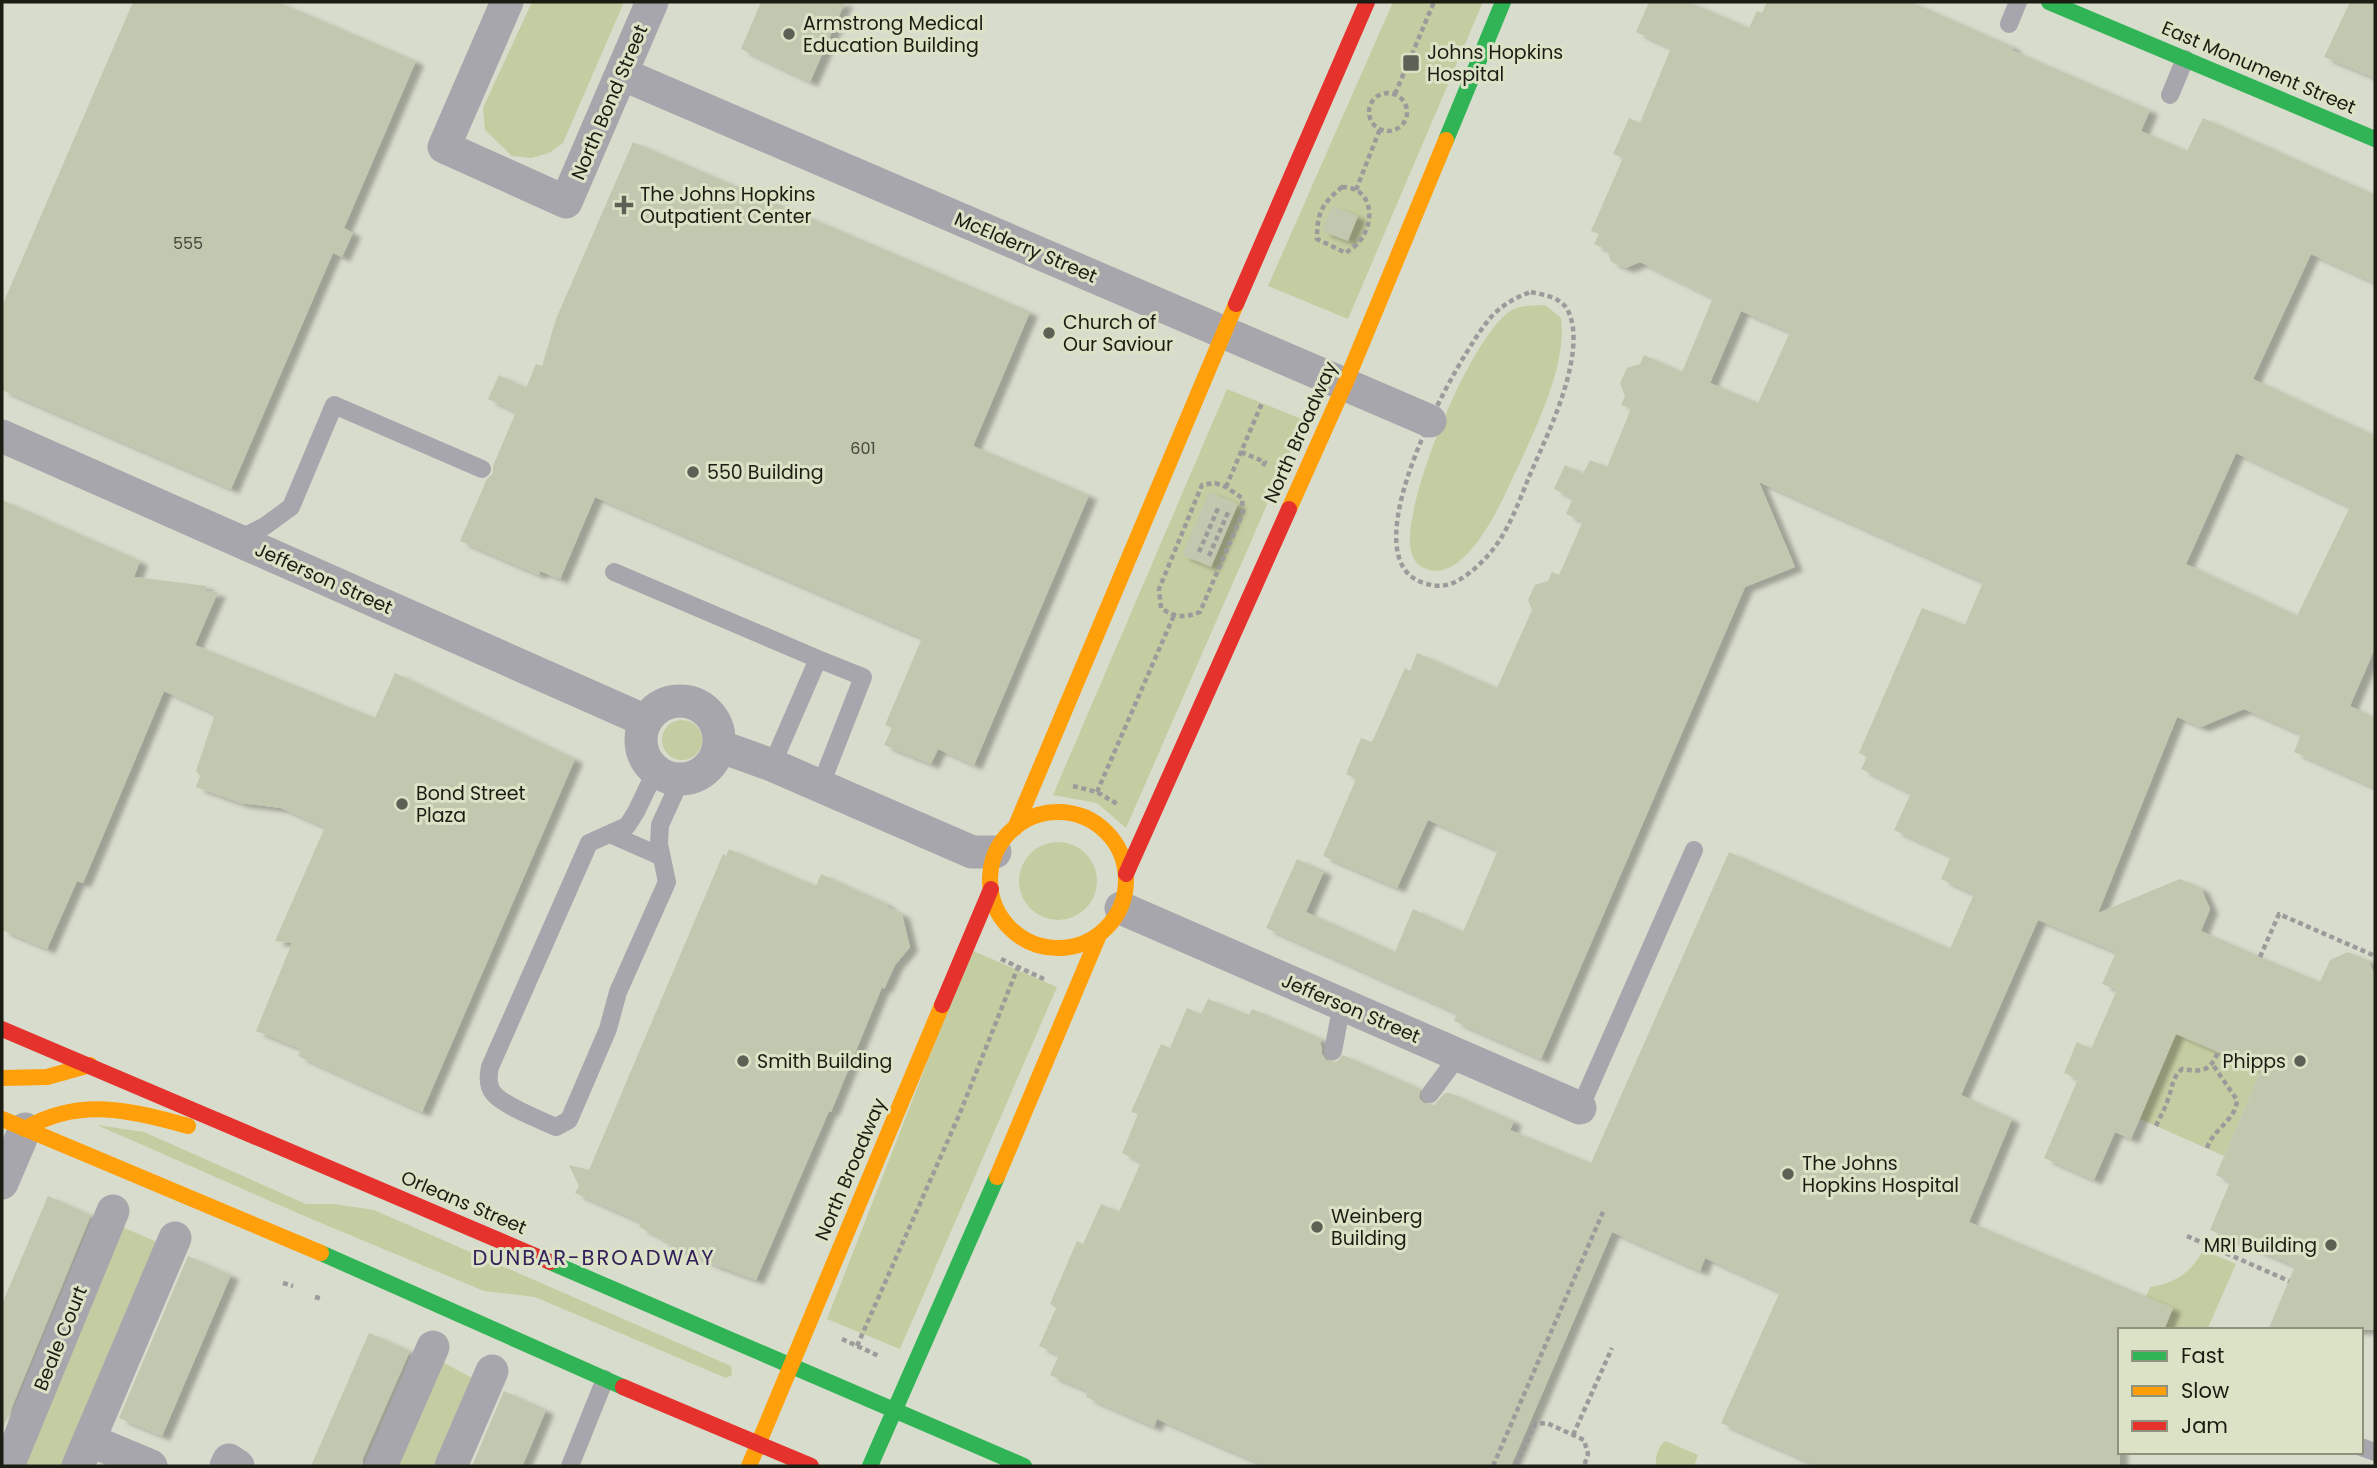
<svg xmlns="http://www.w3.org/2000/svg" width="2377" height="1468" font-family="Poppins,sans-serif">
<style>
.green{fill:#c4cca1}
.building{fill:#c2c7af;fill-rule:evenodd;filter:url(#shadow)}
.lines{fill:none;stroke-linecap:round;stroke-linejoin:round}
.path{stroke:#9c9b9c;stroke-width:4.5;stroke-dasharray:5 3.5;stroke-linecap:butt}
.lane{stroke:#a8a6ad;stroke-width:18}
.street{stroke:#a8a6ad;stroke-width:33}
.fast{stroke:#30b455;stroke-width:16}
.slow{stroke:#ff9f0a;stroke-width:16}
.jam{stroke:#e5322d;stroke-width:16}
.poi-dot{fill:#5d6054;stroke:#dce2c6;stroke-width:2.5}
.labels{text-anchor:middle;stroke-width:6;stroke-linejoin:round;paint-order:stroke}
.number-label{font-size:16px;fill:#45483a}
.poi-label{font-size:19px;fill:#1b1d13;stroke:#dce2c6;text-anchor:start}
.street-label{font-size:19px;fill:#1b1d13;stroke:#dce2c6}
.neighbourhood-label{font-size:21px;letter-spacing:2px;fill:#34215b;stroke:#dce2c6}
</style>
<defs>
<filter id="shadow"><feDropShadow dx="8" dy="4.5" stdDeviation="2" flood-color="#0004"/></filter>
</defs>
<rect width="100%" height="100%" fill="#d8dccc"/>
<path class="green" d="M532 2H624L563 143 549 153 531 158 512 156 485 130 483 108Z
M1393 2H1483L1348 319 1268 286Z
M1545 305 1561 318C1568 369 1529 442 1508 488 1496 514 1461 586 1424 568 1414 564 1410 552 1410 542 1408 492 1469 341 1509 312 1520 304 1533 306 1545 305Z
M1227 389 1304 420 1126 828 1097 803 1053 795Z
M662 740a20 20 0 1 1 40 0a20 20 0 1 1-40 0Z
M1019 881a39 39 0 1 1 78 0a39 39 0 1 1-78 0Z
M971 950 1057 987 900 1349 827 1319Z
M2176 1034 2261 1070 2224 1156 2140 1119Z
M97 1125 144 1132 306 1204H334L374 1210 731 1366 732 1375 726 1378 535 1297 484 1291 302 1215Z
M113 1223 166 1246 72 1466H20Z
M2203 1250 2236 1264 2207 1330H2172L2165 1327 2173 1308 2146 1297 2150 1287C2174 1284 2192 1272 2203 1250Z
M433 1357 480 1382 445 1466H386Z
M1666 1441 1698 1455 1694 1466H1656C1655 1457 1658 1446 1666 1441Z"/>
<path class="building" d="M133 2H278L416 61 344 228 353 233 342 257 333 253 231 489 2 390V306Z
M761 2H845L810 82 741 49Z
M1649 2H1689L1749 28 1757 11 1762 13 1767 2H1911L2013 47 2012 50 2150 110 2141 131 2187 151 2203 118 2375 195V283L2311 254 2253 379 2375 436V648L2350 706 2375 718V788L2294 752 2301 734 2244 709 2201 727 2177 717 2098 913 2180 879 2201 888 2210 909 2201 931 2260 957 2320 982 2330 960 2348 952 2368 960 2375 975V1330H2268L2295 1266 2210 1230 2230 1182 2216 1175 2261 1070 2176 1034 2131 1139 2115 1132 2094 1180 2044 1158 2078 1079 2064 1073 2077 1042 2091 1049 2117 990 2102 984 2116 952 2038 920 1961 1095 2012 1119 1969 1222 2173 1308 2164 1330H2120V1466H1818L1721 1423 1780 1292 1705 1258 1700 1271 1612 1232 1511 1466H1266L1157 1419 1154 1427 1086 1397 1088 1391 1050 1375 1059 1355 1039 1346 1056 1308 1050 1304 1077 1241 1083 1244 1101 1204 1119 1212 1141 1162 1122 1153 1138 1114 1131 1112 1161 1044 1170 1048 1187 1008 1201 1014 1208 999 1249 1015 1252 1009 1322 1039 1320 1045 1322 1046V1054L1326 1060 1336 1062 1343 1055 1420 1089 1419 1098 1424 1103 1434 1105 1445 1093H1450L1514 1121 1510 1130 1591 1163 1729 852 1950 949 1974 894 1941 879 1951 856 1894 830 1911 793 1861 769 1867 757 1859 753 1922 608 1965 625 1983 582 1759 482 1795 567 1745 587 1541 1059 1454 1021 1457 1013 1266 928 1297 859 1324 871 1306 912 1395 952 1413 909 1463 932 1498 850 1428 820 1397 888 1323 856 1356 779 1346 774 1361 738 1372 742 1405 668 1410 671 1417 653 1497 688 1532 610 1528 600 1535 585 1548 581 1552 572 1559 575 1583 521 1566 514 1573 498 1554 489 1565 465 1583 474 1590 460 1607 467 1631 409 1621 405 1625 396 1620 383 1627 368 1640 364 1644 355 1682 372 1713 298 1640 262 1626 268 1611 262 1607 250 1594 244 1599 234 1591 231 1623 158 1613 154 1629 118 1640 123 1671 48 1636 32ZM1741 311 1790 332 1758 403 1710 383ZM2236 453 2350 507 2297 616 2186 564Z
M2350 2H2375V78L2324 57Z
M633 142 1030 312 973 446 1089 495 974 765 938 749 931 764 884 745 892 728 885 725 922 638 595 497 560 579 540 571 539 575 460 541 487 479 493 473V466L516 412 488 399 499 375 526 388 536 364 542 366 556 319Z
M1332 206 1358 216 1348 241 1322 231Z
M1209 492 1238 504 1211 567 1182 555Z
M2 500 140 561 134 577 207 586 205 591 218 592 195 645 375 718 395 673 575 759 422 1112 298 1056 301 1049 256 1031 292 943 275 941 325 827 281 808 241 803 196 787 200 776 196 771 215 714 164 691 83 883 77 881 47 949 2 930Z
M729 849 816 886 821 874 887 904 886 906 902 914 910 947 895 965 884 989 882 987 831 1112 829 1111 756 1280 715 1265 662 1242 663 1239 639 1227 641 1222 575 1193 579 1186 569 1165 589 1170 723 854 726 856Z
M48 1196 91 1215 2 1431V1304Z
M188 1256 231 1275 162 1436 119 1418Z
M369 1333 410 1351 363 1458 362 1466H311Z
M504 1391 546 1410 528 1453 522 1466H472Z"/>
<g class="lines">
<path class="path" d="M1369 112a19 19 0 1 1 38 0a19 19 0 1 1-38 0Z
M1395 94 1434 2
M1342 187C1373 187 1376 222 1359 242 1356 246 1350 249 1346 253L1317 239C1317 212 1322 204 1342 187Z
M1356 190 1380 129
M1531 292C1543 295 1556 296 1565 306 1577 322 1574 350 1570 368 1562 406 1544 442 1529 477 1520 499 1511 524 1497 544 1488 557 1473 572 1459 580 1447 587 1436 587 1424 583 1344 559 1459 354 1491 317 1502 305 1516 297 1531 292Z
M1241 452 1265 462 1262 468
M1215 483 1226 487 1242 498 1243 512 1200 612C1185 618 1175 618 1161 608L1159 589 1202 485Z
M1226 487 1262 403
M1199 552 1219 506
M1209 556 1229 510
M1073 786 1097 792 1119 805
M1097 792 1174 615
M2260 957 2279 914 2375 956
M1001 959 1044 979
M2156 1126C2160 1117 2165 1109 2168 1099 2173 1087 2171 1079 2182 1069 2202 1072 2210 1072 2218 1052
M2207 1148C2214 1128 2236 1120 2237 1100L2213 1065
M2187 1236 2289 1281
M283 1283 293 1286
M315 1297 323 1299
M842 1339 879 1356
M857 1346 960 1113 1018 967
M1573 1435 1612 1348
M1493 1466 1603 1212
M1517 1466V1462L1535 1424 1547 1423 1584 1440 1588 1454 1584 1466"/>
<path class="lane" d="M2009 24 2018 2
M2170 95 2185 59
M237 540 265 526 291 507 334 405 482 469
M614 572 818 659 772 765
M818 659 863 677 820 787
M656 770 636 812 627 826 589 843 490 1067C488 1076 487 1086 494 1094 506 1107 541 1120 556 1127L569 1120 608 1029 618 992 667 882 659 844 660 825 681 779
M610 834 660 856
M1333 1051 1342 1004
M1430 1094 1459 1055
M1580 1108 1694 850
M2361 1447 2375 1452
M570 1466 605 1379"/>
<path class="street" d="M507 2 444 147 566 202 652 2
M622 74 1430 421
M2 436 646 721
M641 740a39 39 0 1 1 78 0a39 39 0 1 1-78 0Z
M719 746 772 765 972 852H995
M1121 908 1580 1108
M2 1183 25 1129
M89 1440 151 1466
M8 1466 113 1211
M78 1466 175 1238
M226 1466 229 1460 238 1466
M381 1466 433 1347
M451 1466 492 1371"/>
<path class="fast" d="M2049 2 2375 139
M1446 140 1503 2
M321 1253 623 1387
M550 1262 1024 1466
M870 1466 997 1177"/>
<path class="slow" d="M1289 509 1345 384 1446 140
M990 880a68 68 0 1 1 136 0a68 68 0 1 1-136 0Z
M1015 828 1236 304
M2 1078 47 1077 90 1065
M2 1119 321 1253
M25 1129C78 1097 132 1110 188 1126
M997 1177 1099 935
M749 1466 942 1005"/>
<path class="jam" d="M1236 304 1367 2
M1126 874 1289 509
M942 1005 991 889
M2 1029 550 1262
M623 1387 811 1466"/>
</g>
<g class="poi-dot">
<circle cx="789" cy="34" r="7"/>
<rect x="1402" y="54" width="18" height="18" rx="3.5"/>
<path d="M620.5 194.5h7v7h7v7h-7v7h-7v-7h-7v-7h7z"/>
<circle cx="1049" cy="333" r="7"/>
<circle cx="693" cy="472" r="7"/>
<circle cx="402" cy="804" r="7"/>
<circle cx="743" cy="1061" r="7"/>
<circle cx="2300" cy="1061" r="7"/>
<circle cx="1788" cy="1174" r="7"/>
<circle cx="1317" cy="1227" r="7"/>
<circle cx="2331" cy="1245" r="7"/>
</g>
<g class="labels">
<g class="number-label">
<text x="188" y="249">555</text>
<text x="863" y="454">601</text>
</g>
<g class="poi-label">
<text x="803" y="30">Armstrong Medical<tspan x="803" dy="22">Education Building</tspan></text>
<text x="1427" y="59">Johns Hopkins<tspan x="1427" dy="22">Hospital</tspan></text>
<text x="640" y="201">The Johns Hopkins<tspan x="640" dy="22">Outpatient Center</tspan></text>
<text x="1063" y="329">Church of<tspan x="1063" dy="22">Our Saviour</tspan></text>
<text x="707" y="479">550 Building</text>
<text x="416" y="800">Bond Street<tspan x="416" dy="22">Plaza</tspan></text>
<text x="757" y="1068">Smith Building</text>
<text x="2286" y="1068" text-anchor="end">Phipps</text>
<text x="1802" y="1170">The Johns<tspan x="1802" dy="22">Hopkins Hospital</tspan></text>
<text x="1331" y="1223">Weinberg<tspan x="1331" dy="22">Building</tspan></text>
<text x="2317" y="1252" text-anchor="end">MRI Building</text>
</g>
<g class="street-label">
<text transform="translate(2259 67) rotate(23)" y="7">East Monument Street</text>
<text transform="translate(609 102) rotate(-67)" y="7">North Bond Street</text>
<text transform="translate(1026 247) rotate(23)" y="7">McElderry Street</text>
<text transform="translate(1300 432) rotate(-66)" y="7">North Broadway</text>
<text transform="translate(324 578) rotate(24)" y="7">Jefferson Street</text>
<text transform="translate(1351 1008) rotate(23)" y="7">Jefferson Street</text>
<text transform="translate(850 1169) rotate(-67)" y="7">North Broadway</text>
<text transform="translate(464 1202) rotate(23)" y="7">Orleans Street</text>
<text transform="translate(60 1338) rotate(-68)" y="7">Beale Court</text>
</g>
<g class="neighbourhood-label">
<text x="594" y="1265">DUNBAR-BROADWAY</text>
</g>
</g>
<rect width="2377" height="1468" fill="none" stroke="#1b1d13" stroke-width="7"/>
<rect x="2118" y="1328" width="245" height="126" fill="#dce2c6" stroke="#8f937e" stroke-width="2"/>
<rect x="2132" y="1351" width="35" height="10" fill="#30b455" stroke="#8f937e" stroke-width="2"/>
<text x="2181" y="1363" font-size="21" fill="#1b1d13">Fast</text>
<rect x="2132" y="1386" width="35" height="10" fill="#ff9f0a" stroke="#8f937e" stroke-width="2"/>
<text x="2181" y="1398" font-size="21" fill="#1b1d13">Slow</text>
<rect x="2132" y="1421" width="35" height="10" fill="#e5322d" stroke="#8f937e" stroke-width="2"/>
<text x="2181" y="1433" font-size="21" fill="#1b1d13">Jam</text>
</svg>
